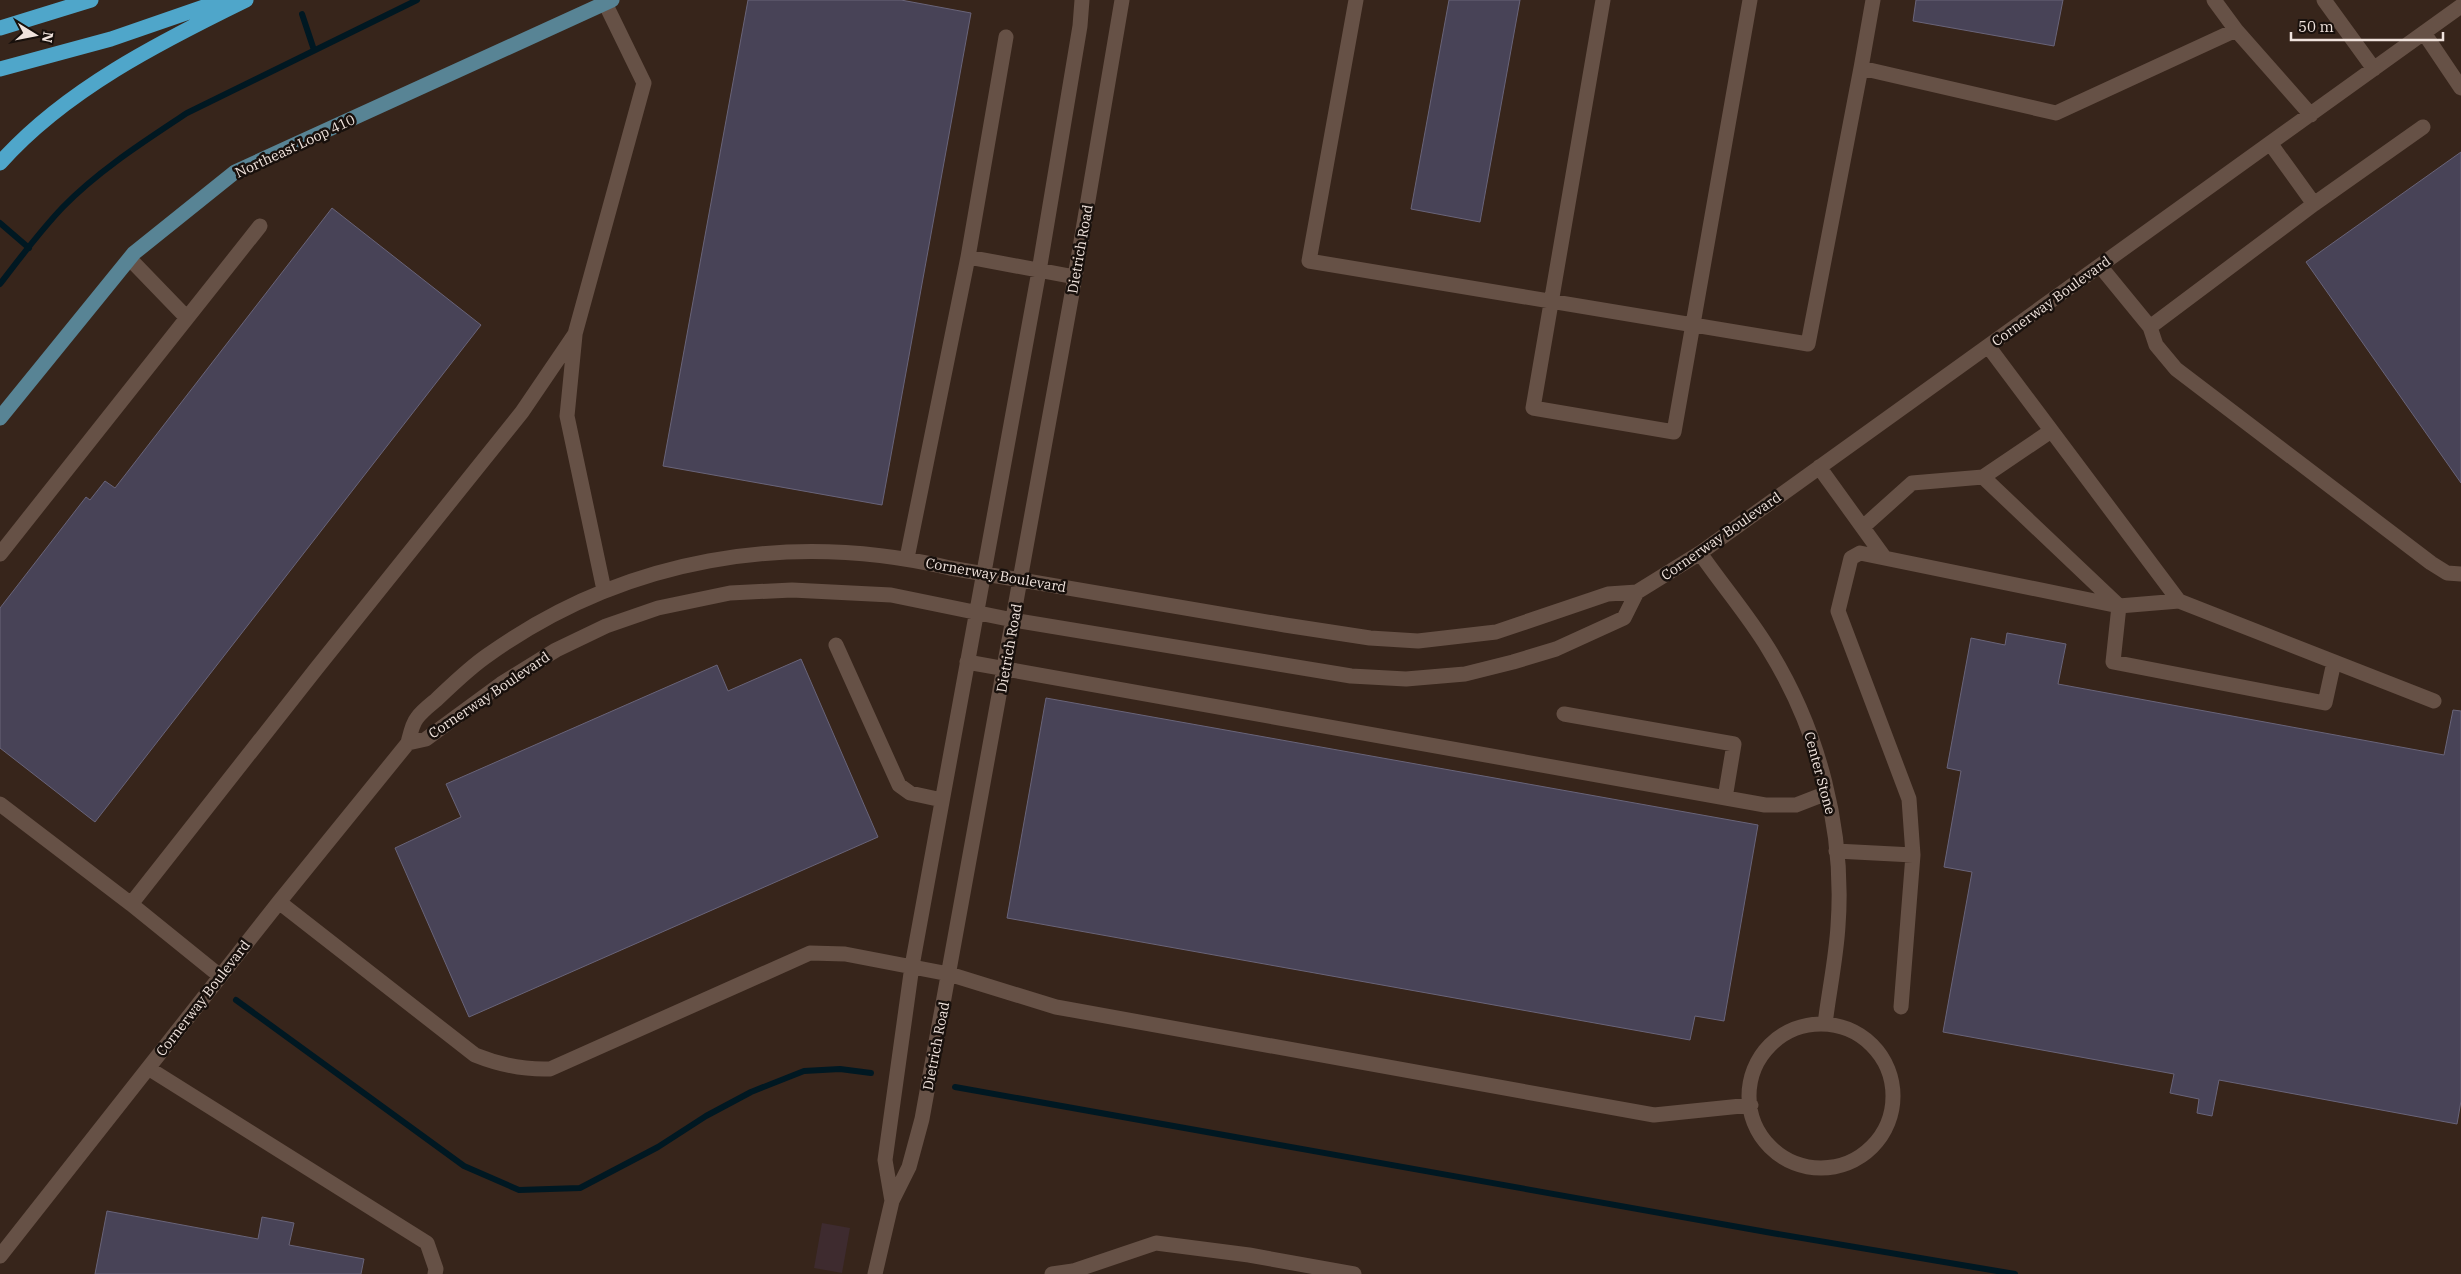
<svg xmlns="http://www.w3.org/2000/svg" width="2461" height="1274" font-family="'IBM Plex Serif',serif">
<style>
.industrial{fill:#3e2b2f}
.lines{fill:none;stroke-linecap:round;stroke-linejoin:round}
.stream{stroke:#001822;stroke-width:6}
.building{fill:#484357;stroke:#696479}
.minor{stroke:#665146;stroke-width:15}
.major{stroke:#588495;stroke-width:15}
.highway{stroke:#4fa6ca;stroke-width:15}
.labels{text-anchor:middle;stroke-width:5;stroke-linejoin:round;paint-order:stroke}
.street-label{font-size:14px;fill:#f0e3dd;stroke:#18100c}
</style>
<rect width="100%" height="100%" fill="#37251b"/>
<path class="industrial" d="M822 1223 850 1228 842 1273 814 1268Z"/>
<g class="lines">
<path class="stream" d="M302 14 314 50
M0 223 29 248
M0 284C20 258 40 231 63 207 99 170 145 141 187 113L417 0
M236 1000 464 1166 519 1190 580 1188 658 1147 706 1116 751 1092 804 1071 840 1069 871 1073
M955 1087 1772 1233 2015 1274"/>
</g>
<path class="building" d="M748 0H901L971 13 882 505 663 466Z
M1449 0H1520L1480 222 1411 209Z
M1916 0H2063L2054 46 1913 21Z
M2461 152V483L2306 262Z
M332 208 481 325 95 822 0 748V608L86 497 90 500 105 481 115 488Z
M2007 633 2066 644 2058 684 2444 755 2453 710 2461 711V1101L2457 1124 2219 1080 2212 1116 2197 1113 2199 1099 2170 1093 2174 1074 1943 1032 1972 872 1944 867 1961 771 1947 768 1971 638 2005 645Z
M801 659 878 837 469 1017 395 848 461 817 446 784 717 665 728 691Z
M1046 698 1758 825 1724 1021 1695 1016 1690 1040 1007 918Z
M107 1211 258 1239 262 1217 294 1223 289 1245 364 1259 361 1274H95Z"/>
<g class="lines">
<path class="minor" d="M1356 0 1309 261 1808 344 1861 68 2056 113 2236 30
M1603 0 1533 408 1674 432 1750 0
M2214 0 2236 30 2311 115
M2324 0 2374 69
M2424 33 2461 88
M1861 68 1873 0
M2314 204 2423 127
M968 257 1075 277
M130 259 187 318 260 226
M2100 266 2150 327 2156 345 2176 369 2431 563 2447 573 2461 574
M2150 327 2314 204 2270 143
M575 335 567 416 604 590
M1988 346 2179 601 2434 701
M1819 467 1884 557
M1983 477 2119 606 2179 601
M1863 527 1912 483 1983 477 2051 431
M1700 553C1722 585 1748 615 1768 648 1819 730 1845 830 1838 926 1836 959 1829 991 1825 1024
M0 554 187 318
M907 558 968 257 1006 37
M836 645 899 785 910 793 942 800
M967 662 1765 805H1796L1827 793
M1564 714 1734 744 1725 798
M408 743 426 739 501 684 556 650 606 626 658 608 730 593 792 590 891 595 1013 620 1351 676 1406 679 1465 674 1513 662 1556 649 1624 618 1637 592
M0 804 131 904 220 976
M1836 851 1913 855
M279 902 475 1055C500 1065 523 1070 550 1069L810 953 845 954 949 974 1056 1007 1654 1115 1751 1105
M131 904 316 669 522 412 575 334 644 83 605 3
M1901 1007 1913 855 1909 799 1838 611 1851 558 1860 553 2119 606 2113 662 2325 703 2334 662
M1749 1096a72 72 0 1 1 144 0a72 72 0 1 1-144 0Z
M148 1068 427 1243 436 1269 435 1274
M892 1201 885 1160 912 966 1039 271 1080 26 1082 0
M0 1256 279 902 408 743C410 735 412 724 417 718 422 711 430 705 436 700 453 684 469 668 488 655 624 558 788 530 950 568L1285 625 1370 638 1418 641 1496 632 1608 594 1637 592 1700 553 2461 6
M875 1274 892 1201 909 1167 922 1119 1075 277 1122 0
M1052 1274 1073 1271 1156 1243 1249 1255 1354 1274"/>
<path class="major" d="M0 418 134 253 235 172 612 0"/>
<path class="highway" d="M0 28 91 0
M0 69 111 39 224 0
M0 163C65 90 160 42 246 0"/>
</g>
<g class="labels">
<g class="street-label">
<text transform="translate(295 146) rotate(-25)" y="5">Northeast Loop 410</text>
<text transform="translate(1080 249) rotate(-80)" y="5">Dietrich Road</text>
<text transform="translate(2051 301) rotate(-36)" y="5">Cornerway Boulevard</text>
<text transform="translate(1721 536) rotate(-35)" y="5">Cornerway Boulevard</text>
<text transform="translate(996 575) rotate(10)" y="5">Cornerway Boulevard</text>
<text transform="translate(1009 648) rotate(-80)" y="5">Dietrich Road</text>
<text transform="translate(489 695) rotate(-34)" y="5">Cornerway Boulevard</text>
<text transform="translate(1820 773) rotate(75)" y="5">Center Stone</text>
<text transform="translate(203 998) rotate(-52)" y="5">Cornerway Boulevard</text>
<text transform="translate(936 1046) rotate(-79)" y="5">Dietrich Road</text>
</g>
</g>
<g transform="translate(35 35) rotate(100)" stroke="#18100c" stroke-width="4" paint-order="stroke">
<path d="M0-4L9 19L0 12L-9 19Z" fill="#f0e3dd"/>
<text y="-8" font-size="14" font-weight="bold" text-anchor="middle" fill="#f0e3dd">N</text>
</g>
<path d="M2291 32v8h152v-8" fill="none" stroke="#f0e3dd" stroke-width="2.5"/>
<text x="2298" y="32" font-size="15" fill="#f0e3dd" stroke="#18100c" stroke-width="4" paint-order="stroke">50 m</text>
</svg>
